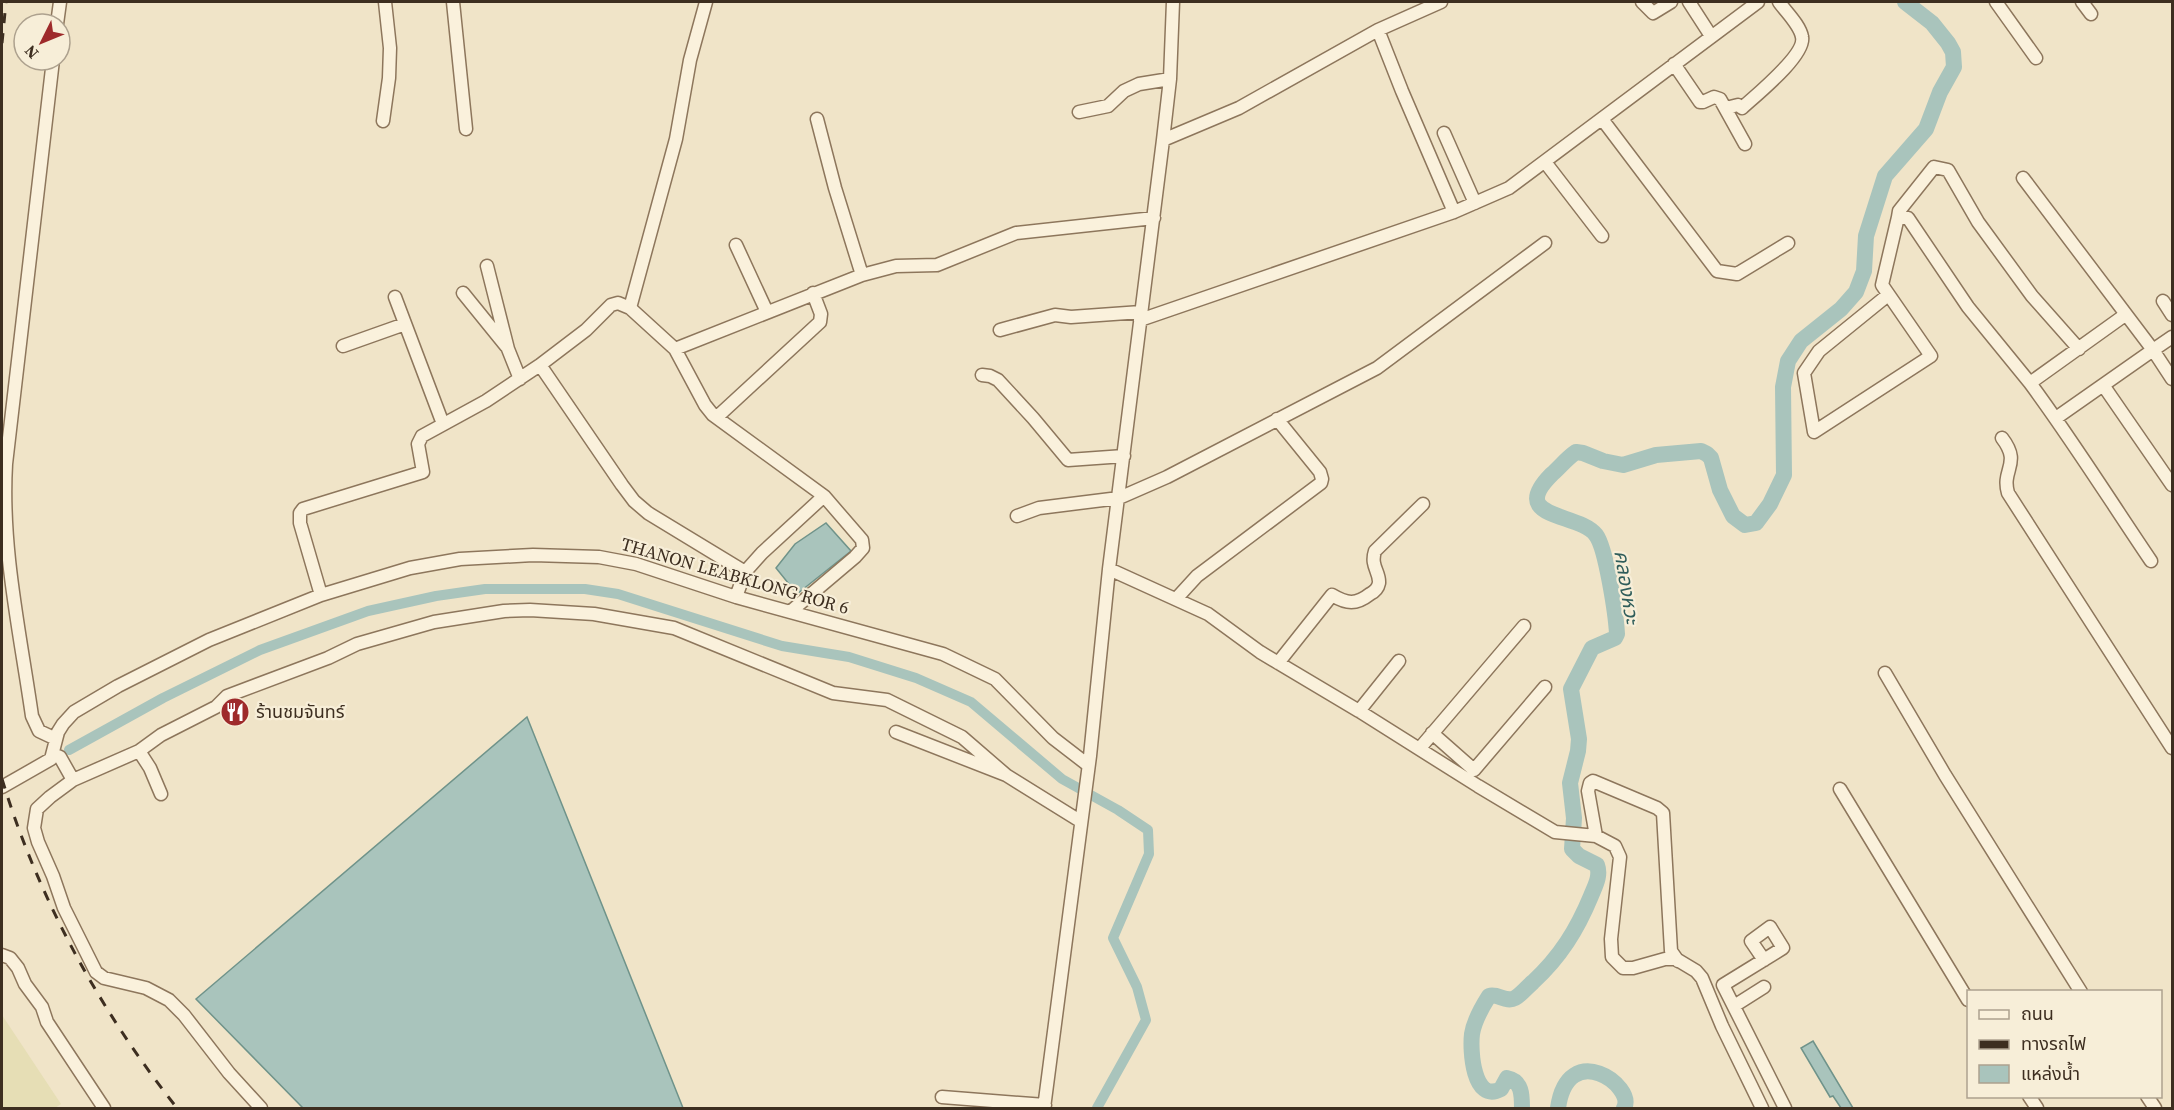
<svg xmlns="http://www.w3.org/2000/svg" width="2174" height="1110" font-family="'Source Serif 4','Noto Sans Thai',serif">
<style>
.farmland{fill:#e6deb5}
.water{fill:#a9c4bc;stroke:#6f938a;stroke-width:1.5}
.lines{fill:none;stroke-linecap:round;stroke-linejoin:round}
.canal{stroke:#a9c4bc;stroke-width:10}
.river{stroke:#a9c4bc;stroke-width:16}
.minor-casing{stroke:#8d765c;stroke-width:15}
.minor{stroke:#faf1dc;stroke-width:12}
.rail{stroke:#3d2e20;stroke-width:3;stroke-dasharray:10 10;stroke-linecap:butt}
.labels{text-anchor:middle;stroke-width:4.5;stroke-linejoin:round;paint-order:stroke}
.street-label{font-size:18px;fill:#3d2e20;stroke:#f7eed8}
.poi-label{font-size:18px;fill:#3d2e20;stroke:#f7eed8;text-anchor:start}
.water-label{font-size:20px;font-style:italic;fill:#2f5d5a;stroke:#f7eed8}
</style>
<rect width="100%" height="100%" fill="#f0e4c8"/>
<path class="farmland" d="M2 1015 61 1104 55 1108H2Z"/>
<path class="water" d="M826 523 851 551 797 594 776 568 795 544Z
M527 717 683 1108H303L196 999Z
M1813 1041 1853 1108H1841L1833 1096 1830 1097 1801 1048Z"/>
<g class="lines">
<path class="canal" d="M69 750 163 698 260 650 368 611 436 596 485 589H585L618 594 782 646 849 657 916 678 971 702 1062 779 1118 810 1148 830 1149 854 1113 938 1137 987 1146 1020 1097 1108"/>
<path class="river" d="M1522 1108C1522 1095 1522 1081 1507 1078L1501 1089C1473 1104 1470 1050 1472 1034 1474 1021 1482 1007 1489 996 1498 993 1506 1003 1515 998 1522 994 1527 987 1533 982 1560 957 1577 930 1591 896 1595 886 1601 876 1597 865L1579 856 1572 849 1574 818 1570 783 1578 751 1579 739 1571 689 1592 648 1615 638 1617 634C1616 615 1606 548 1596 535 1579 512 1506 520 1552 474 1560 467 1567 458 1576 452L1583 453 1603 461 1623 465 1656 455 1701 451 1707 454 1711 458 1720 490 1733 516 1745 525 1756 523 1770 504 1784 475 1783 387 1788 361 1801 341 1841 309 1856 292 1864 271 1866 236 1885 176 1926 129 1940 92 1954 67 1953 52 1948 43 1932 23 1905 2
M1558 1108C1568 1038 1636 1086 1624 1108"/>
<g class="minor-casing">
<path id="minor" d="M453 2 466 129
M1642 2 1653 13 1671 2
M1689 2 1711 36
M1996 2 2036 58
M2082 2 2091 14
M57 24 60 2
M1378 30 1402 91 1454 212
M53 60 6 464C1 548 20 632 32 716L39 731 56 739
M1674 64 1700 102H1703L1714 97 1720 99 1745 144
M1726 108 1738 105 1742 108C1755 96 1806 55 1802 37 1800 25 1786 12 1779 2
M1079 112 1108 106 1124 91 1139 84 1170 79
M817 119 835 188 862 275
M1602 119 1717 271 1737 274 1788 243
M383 121 389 78 390 48 385 2
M1444 133 1475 203
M1163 140 1239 108 1378 30 1441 2
M1545 162 1602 236
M2023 178 2153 350 2056 418
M1898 217 1899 211 1934 167 1948 170 1978 222 2032 296 2079 349
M736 245 767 312
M487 266 508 349 520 379
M463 293 506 346
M1888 295 1819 351 1804 373 1814 432 1931 356 1882 285 1898 217 1908 218 1968 307 2030 383
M395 297 443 424
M2163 301 2172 315
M630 308 676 139 690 60 706 2
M2125 315 2030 383C2073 441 2111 502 2151 561
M1140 320 1454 212 1509 188 1758 2
M1000 330 1055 315 1071 317 1141 312
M2172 337 2153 350 2172 379
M343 346 405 324
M675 349 862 275 896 266 937 265 1016 233 1154 218
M540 365 622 485 634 501 648 513 745 572 736 597
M982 375 990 376 998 380 1033 418 1068 460 1124 456
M2103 385 2172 485
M717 417 820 322 821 314 813 293
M2002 438C2022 464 2001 469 2008 493L2172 748
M1017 516 1039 508 1119 498 1167 477 1377 368 1545 243
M1109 569 1208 614 1260 652 1359 711 1478 786 1555 832 1596 836 1615 846 1620 857 1611 939 1612 957 1623 968H1633L1665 959H1676L1696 971 1702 978 1722 1026 1762 1108
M745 572 762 553 824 496
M321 595 300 523V513L303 509 423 472 418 444 422 436 486 401 540 365 586 330 611 305 618 303 630 308 675 349 705 405 713 415 824 496 862 540 863 548 855 557 790 612
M1176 599 1197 576 1321 483 1322 479 1320 472 1277 419
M1278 663 1332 595C1347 604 1356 605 1370 594 1374 592 1378 588 1379 583 1380 572 1370 566 1375 551L1423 504
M1885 673 1945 775 2081 992
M1359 711 1399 661
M896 732 1006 775 1080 821
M1432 733 1474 770 1545 687
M1420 748 1524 626
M139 751 150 768 161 794
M53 754 60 757 73 780
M2 787 51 759 58 732 63 724 74 712 118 686 209 640 321 595 410 568 460 559 533 555 599 557 636 564 736 597 943 654 995 679 1053 738 1088 765
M1840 789 1968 1000
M1596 836 1588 791 1590 783 1593 781 1657 808 1663 813 1671 951 1678 961
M2 955 10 958 18 968 25 984 42 1007 47 1022 104 1108
M1764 960 1751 941 1770 927 1783 948 1723 985 1785 1108
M1734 1006 1764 987
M2029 1096 2037 1108
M2147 1096 2155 1108
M942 1097 1045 1105
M261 1108 229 1073 184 1015 169 1000 146 988 104 978 96 972 64 908 53 876 38 842 34 828 37 809 50 797 73 780 139 751 161 735 216 707 227 696 328 658 357 644 434 622 504 611 530 610 594 614 674 628 833 693 887 700 962 737 1006 775
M1044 1108 1090 756 1109 569 1163 140 1170 79 1173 2"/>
</g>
<use href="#minor" class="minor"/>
<path class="rail" d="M2 43 6 2
M2 779C38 898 100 1011 177 1108"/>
</g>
<defs>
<g id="restaurant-disc" transform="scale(1.5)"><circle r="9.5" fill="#9e2a2b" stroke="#f7eed8"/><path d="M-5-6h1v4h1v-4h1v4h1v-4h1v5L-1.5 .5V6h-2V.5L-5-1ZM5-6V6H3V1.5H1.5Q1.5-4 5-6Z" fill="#fff"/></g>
</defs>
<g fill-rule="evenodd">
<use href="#restaurant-disc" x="235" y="712"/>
</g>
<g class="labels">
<g class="street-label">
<text transform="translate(735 576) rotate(16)" y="6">THANON LEABKLONG ROR 6</text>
</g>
<g class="poi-label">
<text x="256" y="718">ร้านชมจันทร์</text>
</g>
<g class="water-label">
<text transform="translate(1627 587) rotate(81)" y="7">คลองหวะ</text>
</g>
</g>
<rect width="2174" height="1110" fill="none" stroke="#3d2e20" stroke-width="6"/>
<rect x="1967" y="990" width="195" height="108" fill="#f7eed8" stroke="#ada18e" stroke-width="1.5"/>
<rect x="1979" y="1010" width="30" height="9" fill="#faf1dc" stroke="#ada18e" stroke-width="1.5"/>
<text x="2021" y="1020" font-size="18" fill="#3d2e20">ถนน</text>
<rect x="1979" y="1040" width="30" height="9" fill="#3d2e20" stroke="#ada18e" stroke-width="1.5"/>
<text x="2021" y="1050" font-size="18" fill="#3d2e20">ทางรถไฟ</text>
<rect x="1979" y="1065" width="30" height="18" fill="#a9c4bc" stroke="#ada18e" stroke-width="1.5"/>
<text x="2021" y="1080" font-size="18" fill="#3d2e20">แหล่งน้ำ</text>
<g transform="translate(42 42) rotate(227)"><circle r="28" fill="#f7eed8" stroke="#ada18e" stroke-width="1.5"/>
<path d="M0-4.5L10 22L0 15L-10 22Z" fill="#9e2a2b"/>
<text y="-9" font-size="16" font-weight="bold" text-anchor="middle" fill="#3d2e20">N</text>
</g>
</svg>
